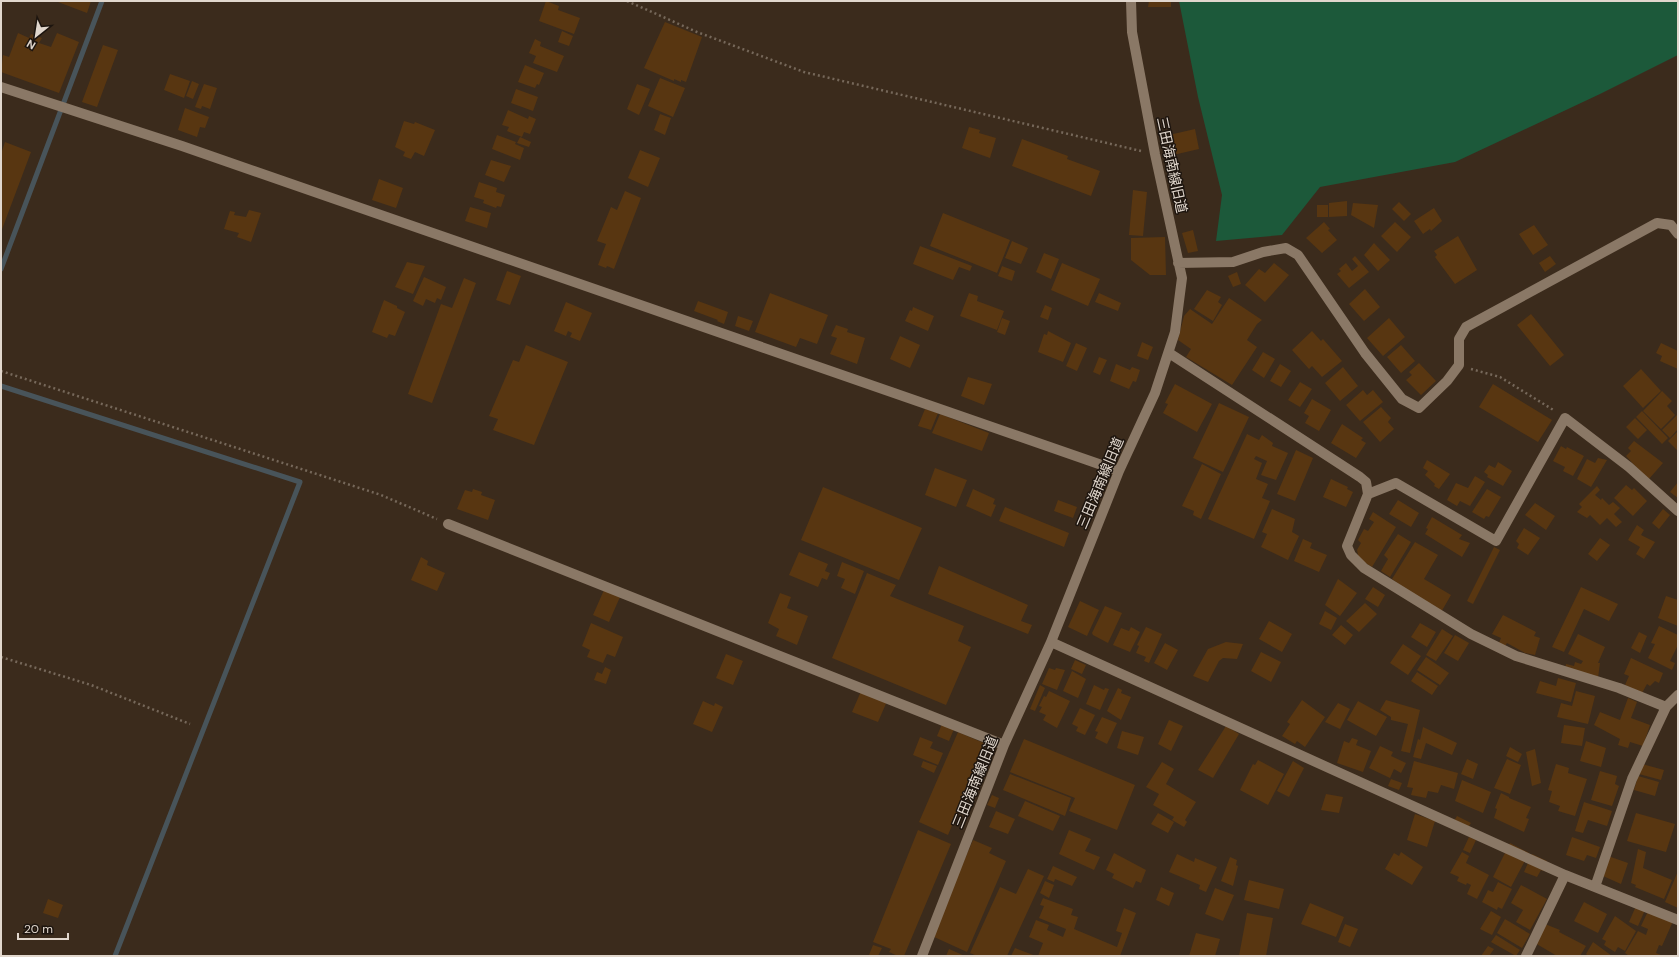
<svg xmlns="http://www.w3.org/2000/svg" width="1679" height="957" font-family="'DM Sans','Noto Sans JP',sans-serif">
<style>
.green{fill:#1c593a}
.lines{fill:none;stroke-linecap:round;stroke-linejoin:round}
.stream{stroke:#48545a;stroke-width:5}
.building{fill:#583611}
.path{stroke:#76685a;stroke-width:2.5;stroke-dasharray:2 3;stroke-linecap:butt}
.minor{stroke:#8a7866;stroke-width:10}
.labels{text-anchor:middle;stroke-width:3;stroke-linejoin:round;paint-order:stroke}
.street-label{font-size:14px;fill:#e1d7cd;stroke:#1d150f}
</style>
<rect width="100%" height="100%" fill="#3b2b1c"/>
<path class="green" d="M1179 1H1678V55L1600 94 1455 162 1320 187 1282 235 1216 241 1222 195 1198 97Z"/>
<g class="lines">
<path class="stream" d="M1 269 102 1
M1 386 300 482 115 956"/>
</g>
<path class="building" d="M59 1H91L87 13 58 2Z
M546 1 559 6 558 10 580 18 574 34 539 21Z
M1149 1H1171V7H1148Z
M665 22 702 37 686 82 681 80V82L674 79V81L644 68Z
M562 31 573 36 569 46 558 42Z
M18 33 29 38 31 34 42 38 39 43 51 47 57 33 79 42 59 93 1 72 3 55 9 57Z
M535 39 541 42 540 46 564 56 557 72 533 63 536 56 529 53Z
M103 45 118 50 97 107 82 102Z
M525 65 544 73 539 85 537 84 535 88 518 82Z
M170 74 190 81 184 98 164 90Z
M660 78 685 88 673 117 648 106Z
M192 81 199 84 193 99 186 96Z
M204 84 217 88 210 109 202 106 201 109 195 107Z
M637 84 650 89 639 115 627 109Z
M516 89 538 97 533 111 511 103Z
M185 108 209 117 205 128 200 127 197 137 178 130Z
M508 110 528 119 529 116 536 119 530 134 524 132 522 137 507 131 509 127 502 125Z
M660 114 671 118 665 135 654 130Z
M404 121 414 124 415 122 435 130 424 156 415 152 411 159 403 156 405 152 395 147Z
M969 127 980 130 979 133 996 138 990 158 962 148Z
M1195 129 1199 149 1173 155 1169 135Z
M497 135 516 142 515 144 524 148 520 160 492 149Z
M520 137 531 142 529 147 517 143Z
M1022 139 1068 156 1067 159 1100 171 1091 196 1012 166Z
M5 142 31 152 1 232V154Z
M640 150 660 158 648 187 628 178Z
M491 160 511 166 504 182 485 175Z
M379 179 403 188 396 208 372 200Z
M479 182 497 188 496 192 505 195 501 207 497 206 496 208 483 203 484 200 474 197Z
M1133 190 1147 192 1143 236 1129 235Z
M625 191 641 198 614 269 607 266 606 268 598 265 606 244 597 241 611 207 617 210Z
M1347 201V216L1329 217V203Z
M1399 202 1411 214 1404 221 1392 209Z
M1353 203 1378 205 1374 228 1351 215Z
M1317 205H1328V217H1317Z
M470 207 491 213 487 228 465 221Z
M1434 208 1442 221 1431 231 1430 229 1423 234 1414 221Z
M249 210 261 213 251 242 237 237 239 233 224 229 230 211 235 212 234 215 246 217Z
M943 213 1010 240 997 273 930 246Z
M1324 222 1330 229 1328 230 1337 240 1322 253 1306 238Z
M1395 222 1411 237 1397 252 1381 236Z
M1534 225 1548 245 1533 255 1519 234Z
M1193 230 1198 251 1188 253 1182 233Z
M1458 236 1477 270 1455 284 1435 257 1437 255 1434 251Z
M1165 237 1166 275H1150L1131 260V238Z
M1012 241 1028 248 1021 264 1005 258Z
M1374 243 1390 260 1378 271 1364 255Z
M920 246 972 266 970 271 959 267 953 280 913 264Z
M1044 253 1059 259 1051 279 1036 272Z
M1355 256 1369 272 1349 288 1337 274 1341 271 1339 269 1346 263 1352 271 1358 266 1352 259Z
M1550 256 1556 264 1545 272 1539 263Z
M407 262 425 266 413 294 395 287Z
M1062 263 1100 279 1088 306 1051 290Z
M1274 263 1289 275 1265 302 1245 285 1259 269 1265 273Z
M1002 266 1015 271 1012 281 998 276Z
M507 271 521 276 510 305 496 300Z
M1237 272 1241 284 1233 287 1228 276Z
M424 277 446 287 441 300 437 298 435 303 426 299 423 306 413 301Z
M464 278 476 283 432 403 408 394 441 304 452 308Z
M1365 289 1380 307 1364 321 1349 304Z
M1207 290 1221 297 1218 302 1222 305 1213 321 1194 309Z
M770 293 828 315 817 344 800 338 796 347 755 332Z
M969 293 978 296 977 301 1004 311 997 330 960 316Z
M1099 293 1121 303 1118 311 1095 302Z
M1229 298 1262 320 1257 324 1247 340 1257 347 1232 385 1186 357 1191 349 1178 340 1184 316 1190 309 1212 324Z
M384 300 397 306V308L405 312 395 336 389 334 387 338 372 332Z
M698 301 728 312 724 324 717 321 718 320 694 311Z
M566 302 592 313 580 341 570 337 572 333 568 331 566 336 554 331Z
M1045 305 1052 308 1048 320 1040 317Z
M913 307 934 316 928 331 905 321 910 310 912 311Z
M1531 314 1564 355 1550 366 1517 325Z
M738 316 753 321 749 331 735 326Z
M1002 318 1010 321 1005 335 997 332Z
M1389 318 1405 337 1383 356 1367 338Z
M836 325 848 329 847 332 865 338 857 364 830 354 837 338 831 336Z
M1048 331 1071 343 1063 362 1038 352 1044 334 1047 335Z
M1312 331 1321 341 1323 339 1342 361 1322 377 1312 366 1309 369 1292 350Z
M900 336 920 345 910 368 890 359Z
M1142 342 1153 347 1148 360 1137 356Z
M1076 343 1087 348 1077 371 1066 366Z
M1661 343 1678 351V369L1660 361 1662 356 1656 353Z
M526 345 568 362 534 445 493 430 498 419 489 416 513 360 519 362Z
M1401 345 1415 361 1401 373 1387 357Z
M1263 352 1275 359 1264 378 1252 370Z
M1099 357 1107 360 1100 375 1093 372Z
M1419 363 1436 381 1421 395 1406 380 1412 375 1409 372Z
M1116 364 1130 370 1132 367 1140 370 1136 382 1133 381 1129 389 1110 381Z
M1280 364 1291 371 1281 387 1270 381Z
M1343 367 1358 386 1340 401 1325 383Z
M1641 369 1661 391 1643 408 1623 386Z
M968 377 992 384 984 405 961 396Z
M1300 382 1312 389 1300 407 1288 400Z
M1175 384 1212 404 1197 432 1163 413 1168 404 1165 403Z
M1493 384 1552 420 1538 442 1479 407Z
M1363 390 1367 395 1373 390 1383 402 1360 421 1346 405Z
M1662 391 1672 401 1667 406 1675 415 1661 429 1643 411Z
M1312 399 1331 410 1319 431 1305 423 1309 416 1304 413Z
M1219 403 1249 417 1223 472 1193 458Z
M1381 407 1391 418 1388 422 1394 429 1380 442 1363 422Z
M925 409 938 413 931 430 918 426Z
M1642 411 1668 438 1662 444 1636 417Z
M940 414 989 433 982 451 932 433Z
M1677 415 1678 429 1670 438 1662 430Z
M1635 418 1647 430 1638 439 1626 427Z
M1342 424 1363 438 1361 440 1366 443 1356 458 1331 443Z
M1678 431V449L1677 450 1668 441Z
M1247 434 1259 440 1262 435 1273 443 1272 446 1288 453 1276 480 1261 475 1267 461 1256 456 1254 459 1262 463 1256 479 1268 484 1262 498 1270 501 1254 539 1208 519Z
M1634 441 1663 463 1648 480 1626 456 1631 451 1628 448Z
M1561 446 1566 449 1567 447 1584 456 1573 476 1563 471 1565 467 1553 461Z
M1296 450 1313 458 1295 501 1277 494Z
M1598 458 1607 460 1591 487 1577 479 1587 459 1595 463Z
M1427 460 1450 474 1439 489 1434 486 1435 484 1425 475 1428 471 1423 468Z
M1498 462 1512 471 1503 486 1487 477 1488 475 1484 472 1489 465 1495 468Z
M1202 464 1221 474 1201 519 1193 515 1194 511 1182 506Z
M935 468 967 480 956 507 925 495Z
M1475 476 1485 482 1470 506 1460 501 1457 506 1447 500 1456 483 1468 488Z
M1331 479 1348 487 1347 489 1353 492 1346 507 1323 497Z
M1678 482V498L1670 492Z
M1626 485 1632 490 1634 488 1647 501 1633 516 1614 498Z
M1597 486 1600 490 1595 495 1601 500 1602 498 1609 505 1613 502 1620 508 1614 514 1622 522 1616 527 1607 518 1600 525 1590 515 1587 518 1577 512 1582 507 1579 504Z
M823 487 922 528 899 580 801 540Z
M473 489 482 492 481 495 495 500 488 520 457 509 465 490 472 492Z
M973 489 995 499 993 504 996 505 991 517 966 506Z
M1487 489 1501 497 1489 517 1486 516 1484 519 1472 512Z
M1058 500 1077 507 1073 518 1054 511Z
M1398 500 1419 513 1411 527 1389 514Z
M1535 503 1555 516 1546 530 1525 515Z
M1005 507 1069 533 1064 547 999 521Z
M1272 509 1295 519 1292 532 1299 536 1288 560 1261 547 1267 534 1262 532Z
M1663 509 1670 515 1659 529 1652 523Z
M1373 512 1396 527 1372 567 1359 559 1357 550 1361 543 1358 540 1364 529 1368 531 1374 522 1369 519Z
M1432 517 1462 535 1459 539 1470 543 1462 557 1425 534 1428 529 1426 528Z
M1637 525 1644 530 1641 535 1655 542 1644 559 1636 554 1640 547 1628 540Z
M1524 528 1540 538 1528 555 1517 548 1519 544 1516 541Z
M1398 534 1411 542 1390 577 1381 571 1388 559 1384 555Z
M1600 538 1610 545 1597 561 1588 554Z
M1303 539 1312 543 1310 548 1327 555 1319 572 1294 561Z
M1415 542 1438 555 1424 579 1451 595 1440 614 1392 579Z
M1494 547 1500 550 1473 604 1467 601Z
M799 552 828 564 825 571 830 573 827 580 822 578 818 587 789 575Z
M421 557 428 561 427 565 445 573 437 591 411 580Z
M842 562 864 571 855 594 841 588 845 579 837 576Z
M939 566 1028 605 1021 621 1032 625 1028 634 928 594Z
M867 573 896 585 890 596 964 626 958 641 971 647 946 705 832 658Z
M1338 579 1357 593 1340 616 1325 605Z
M1373 587 1385 595 1378 607 1365 599Z
M1581 587 1618 604 1609 621 1584 609 1564 652 1552 647Z
M604 590 620 597 609 622 593 615Z
M780 593 791 597 787 608 808 616 797 645 776 636 779 629 768 623Z
M1666 596 1678 600V626L1658 618Z
M1080 601 1099 610 1087 636 1068 627Z
M1365 603 1377 614 1359 632 1346 621Z
M1105 606 1122 613 1108 643 1093 635 1092 633Z
M1325 611 1337 618 1331 630 1319 624Z
M1503 615 1536 632 1534 636 1540 638 1535 655 1525 653 1507 643 1505 646 1499 643 1501 638 1492 634Z
M1269 621 1292 634 1282 652 1259 639Z
M591 623 623 637 615 657 607 654 603 663 587 657 590 650 582 646Z
M1420 623 1436 632 1427 647 1411 637Z
M1341 625 1353 635 1345 645 1332 635Z
M1659 626 1678 635V645L1670 661 1675 663 1672 670 1648 658 1655 644 1651 643Z
M1131 627 1140 632 1130 652 1113 645 1121 628 1129 631Z
M1146 627 1162 634 1149 663 1144 661 1146 657 1136 653 1139 646 1137 645Z
M1442 629 1453 636 1436 661 1426 655Z
M1639 632 1647 636 1640 653 1631 648Z
M1578 634 1605 647 1598 663H1600L1598 678 1565 669 1566 664 1574 666 1575 662 1581 664 1583 661 1568 654Z
M1455 635 1469 643 1458 661 1444 653Z
M1226 642 1243 644 1237 659 1223 658 1219 661 1208 682 1193 676 1208 649Z
M1165 643 1178 650 1167 670 1154 663Z
M1403 644 1421 656 1408 675 1390 663Z
M1261 652 1281 662 1271 682 1251 671Z
M726 654 743 661 733 685 716 678Z
M1426 657 1449 673 1440 685 1417 670Z
M1631 658 1663 673 1659 683 1655 681 1650 686 1647 684 1642 693 1625 685 1629 676 1624 674Z
M1075 660 1086 665 1082 674 1071 669Z
M605 667 611 670 606 684 594 680 597 672 602 674Z
M1049 668 1055 670 1056 668 1065 670 1057 690 1042 684Z
M1072 671 1086 679 1078 698 1063 691Z
M1417 672 1438 686 1432 695 1411 681Z
M1558 678 1576 683 1571 702 1536 693 1540 681 1556 686Z
M1040 685 1045 688 1035 711 1030 709Z
M1094 685 1104 690 1105 688 1109 689 1100 710 1086 704Z
M1118 688 1122 690 1121 693 1131 697 1121 720 1107 711Z
M862 689 888 699 878 722 852 712Z
M1049 691 1070 701 1057 728 1043 720 1046 715 1039 712 1042 707 1039 706 1044 696 1046 697Z
M1576 691 1595 696 1588 724 1557 717 1561 703 1572 706Z
M1628 698 1637 702 1631 718 1650 725 1643 746 1630 742 1628 748 1618 745 1620 739 1594 725 1600 712 1620 720Z
M1302 700 1325 717 1305 747 1297 741 1295 744 1282 736 1290 724 1287 722Z
M1386 700 1420 710 1410 753 1401 751 1408 724 1391 720V717L1380 710Z
M703 701 714 706 715 703 723 707 712 732 693 724Z
M1358 701 1387 717 1376 736 1347 720Z
M1338 703 1350 709 1340 729 1325 722Z
M1080 708 1095 715 1085 735 1076 731 1078 727 1072 724Z
M1102 717 1117 723 1107 744 1095 738 1098 732 1095 731Z
M1169 720 1183 726 1171 751 1158 744Z
M942 724 954 729 949 741 937 736Z
M1564 725 1585 728 1582 746 1561 743Z
M1226 726 1239 734 1213 778 1198 770Z
M1423 727 1457 743 1452 755 1426 743 1421 759 1413 757 1418 739 1420 740Z
M1122 731 1144 737 1138 755 1117 748Z
M958 732 986 744 948 835 919 822Z
M920 737 933 742 930 748 943 753 938 765 913 755Z
M1352 738 1358 740 1356 745 1371 751 1363 772 1337 763 1344 741 1349 743Z
M1024 739 1135 785 1117 830 1069 811 1075 798 1010 772Z
M1586 741 1606 748 1601 767 1580 761Z
M1380 746 1393 752 1391 756 1406 763 1401 773 1394 769 1390 778 1369 768Z
M1510 747 1522 754 1518 762 1506 756Z
M1535 749 1541 783 1532 786 1526 752Z
M1467 759 1478 764 1473 779 1461 774Z
M1507 759 1521 765 1510 794 1494 788Z
M1258 760 1284 774 1268 805 1240 790 1253 764 1255 765Z
M923 761 937 766 934 773 921 767Z
M1293 761 1304 768 1289 797 1277 791Z
M1414 761 1458 773 1454 789 1441 785 1438 793 1428 791 1426 798 1411 795 1413 788 1407 787Z
M1162 762 1174 769 1166 784 1196 802 1185 820 1187 822 1184 827 1172 820 1174 817 1153 805 1159 794 1146 787Z
M1556 764 1569 768 1568 773 1587 779 1575 816 1558 811 1560 806 1549 802 1552 791 1548 790Z
M1642 764 1664 770 1661 780 1639 774Z
M1600 771 1617 776 1615 784 1619 786 1612 806 1591 800Z
M1010 774 1071 798 1065 816 1003 790Z
M1638 776 1659 782 1655 796 1634 790Z
M1391 779 1402 783 1399 790 1388 786Z
M1462 780 1491 792 1483 813 1455 801Z
M1501 793 1509 797V798L1531 807 1526 818 1529 819 1524 832 1494 818 1497 809 1495 808Z
M1326 794 1343 797 1339 813 1321 810Z
M992 795 999 798 995 808 987 805Z
M1025 801 1060 816 1053 831 1018 816Z
M1584 802 1612 811 1607 826 1588 820 1583 833 1575 831Z
M996 811 1015 819 1008 834 989 827Z
M1158 813 1174 822 1168 833 1151 824Z
M1636 813 1675 824 1666 852 1627 841Z
M1415 814 1435 821 1427 847 1407 840Z
M1457 816 1471 823 1467 829 1454 821Z
M918 830 951 844 904 956H898L889 952 891 949 873 942Z
M1069 830 1091 839 1085 851 1100 857 1094 870 1059 854Z
M1469 837 1476 840 1470 853 1463 850Z
M1572 837 1600 847 1596 858 1587 855 1584 861 1566 855Z
M973 840 992 848 989 853 1006 861 967 952 932 936Z
M1510 843 1529 853 1511 887 1493 877Z
M1638 849 1646 852 1643 868 1672 880 1664 899 1635 887 1636 885 1631 883Z
M1401 852 1423 867 1412 885 1385 869 1394 853 1399 856Z
M1462 852 1469 856 1466 863 1489 875 1477 899 1467 894 1471 885 1467 883 1466 885 1457 881 1459 877 1450 873Z
M1114 853 1146 870 1141 883 1136 881 1133 888 1112 878 1114 874 1106 870Z
M1177 854 1194 862 1195 858 1217 867 1206 892 1199 889 1200 885 1169 872Z
M1532 854 1547 861 1543 871 1541 870 1537 877 1524 872Z
M1608 856 1628 863 1621 884 1603 876Z
M1230 857 1237 860 1236 865 1238 866 1233 886 1221 881Z
M1053 866 1077 877 1072 886 1055 879 1054 882 1047 879Z
M1028 869 1044 876 1007 956H977L970 953 1000 887 1016 894Z
M1678 871V908L1665 902Z
M1249 880 1284 889 1279 909 1244 900Z
M1045 881 1054 885 1049 898 1040 893Z
M1498 882 1512 889 1502 909 1498 907 1497 910 1482 902 1488 890 1493 892Z
M1521 885 1547 899 1530 930 1516 922 1523 910 1511 903Z
M1161 887 1174 893 1169 906 1156 900Z
M1215 888 1234 895 1223 921 1205 914Z
M1043 898 1073 909 1071 915 1078 917 1074 929 1117 947 1122 933 1116 931 1124 908 1136 913 1120 956H1038L1043 943 1029 937 1036 920 1049 925 1047 930 1063 937 1066 929 1039 918 1044 906 1040 905Z
M48 899 63 905 58 918 43 913Z
M1584 902 1607 914 1598 933 1574 921Z
M1310 903 1344 917 1336 937 1301 924Z
M1636 906 1645 910 1638 926 1629 922Z
M1650 907 1674 919 1662 946 1659 945 1656 953 1661 955 1629 956 1625 953 1638 931 1646 935 1648 929 1641 926Z
M1491 911 1501 917 1492 935 1480 929Z
M1247 913 1273 918 1266 956H1239Z
M1615 916 1636 931 1625 951 1618 947 1615 952 1604 945 1606 941 1602 939Z
M1505 919 1530 934 1522 948 1497 933Z
M1345 924 1358 929 1350 947 1338 942Z
M1545 924 1560 930 1559 932 1586 946 1580 956H1557L1535 943Z
M1196 933 1220 939 1215 956H1189Z
M1496 935 1520 950 1516 956 1491 942Z
M1593 942 1612 956H1588L1586 954Z
M873 945 882 948 878 956 869 955Z
M1488 946 1494 949 1489 956H1481Z
M1015 948 1036 956H1011Z
M949 949 965 956H946Z"/>
<g class="lines">
<path class="path" d="M627 1 697 32 804 72 1141 151
M1471 369 1500 377 1555 411
M1 371 381 495 437 519
M1 657 91 685 190 724"/>
<path class="minor" d="M1 87 182 146 1119 471
M1178 263 1233 262 1263 252 1286 248 1298 255 1365 353 1402 399 1419 408 1447 381 1459 365V339L1466 327 1657 223 1671 225 1678 234
M1169 353 1360 477 1366 482 1368 494 1347 546 1351 555 1364 568 1471 634 1516 656 1619 688 1666 707 1678 695
M1368 494 1396 483 1496 541 1565 418 1629 467 1678 511
M448 524 1004 745
M1051 642 1565 875 1678 920
M1595 887 1632 779 1666 707
M922 956 1004 745 1051 642 1119 471 1155 393 1175 332 1182 278 1155 154 1132 32 1131 1
M1526 956 1565 875"/>
</g>
<g class="labels">
<g class="street-label">
<text transform="translate(1172 165) rotate(78)" y="5">三田海南線旧道</text>
<text transform="translate(1100 483) rotate(-67)" y="5">三田海南線旧道</text>
<text transform="translate(975 782) rotate(-68)" y="5">三田海南線旧道</text>
</g>
</g>
<rect width="1679" height="957" fill="none" stroke="#e1d7cd" stroke-width="4"/>
<g transform="translate(36 36) rotate(210)" stroke="#1d150f" stroke-width="3" paint-order="stroke">
<path d="M0-3L7 15L0 10L-7 15Z" fill="#e1d7cd"/>
<text y="-6" font-size="11" font-weight="bold" text-anchor="middle" fill="#e1d7cd">N</text>
</g>
<path d="M18 933v6h50v-6" fill="none" stroke="#e1d7cd" stroke-width="2"/>
<text x="24" y="933" font-size="12" fill="#e1d7cd" stroke="#1d150f" stroke-width="3" paint-order="stroke">20 m</text>
</svg>
